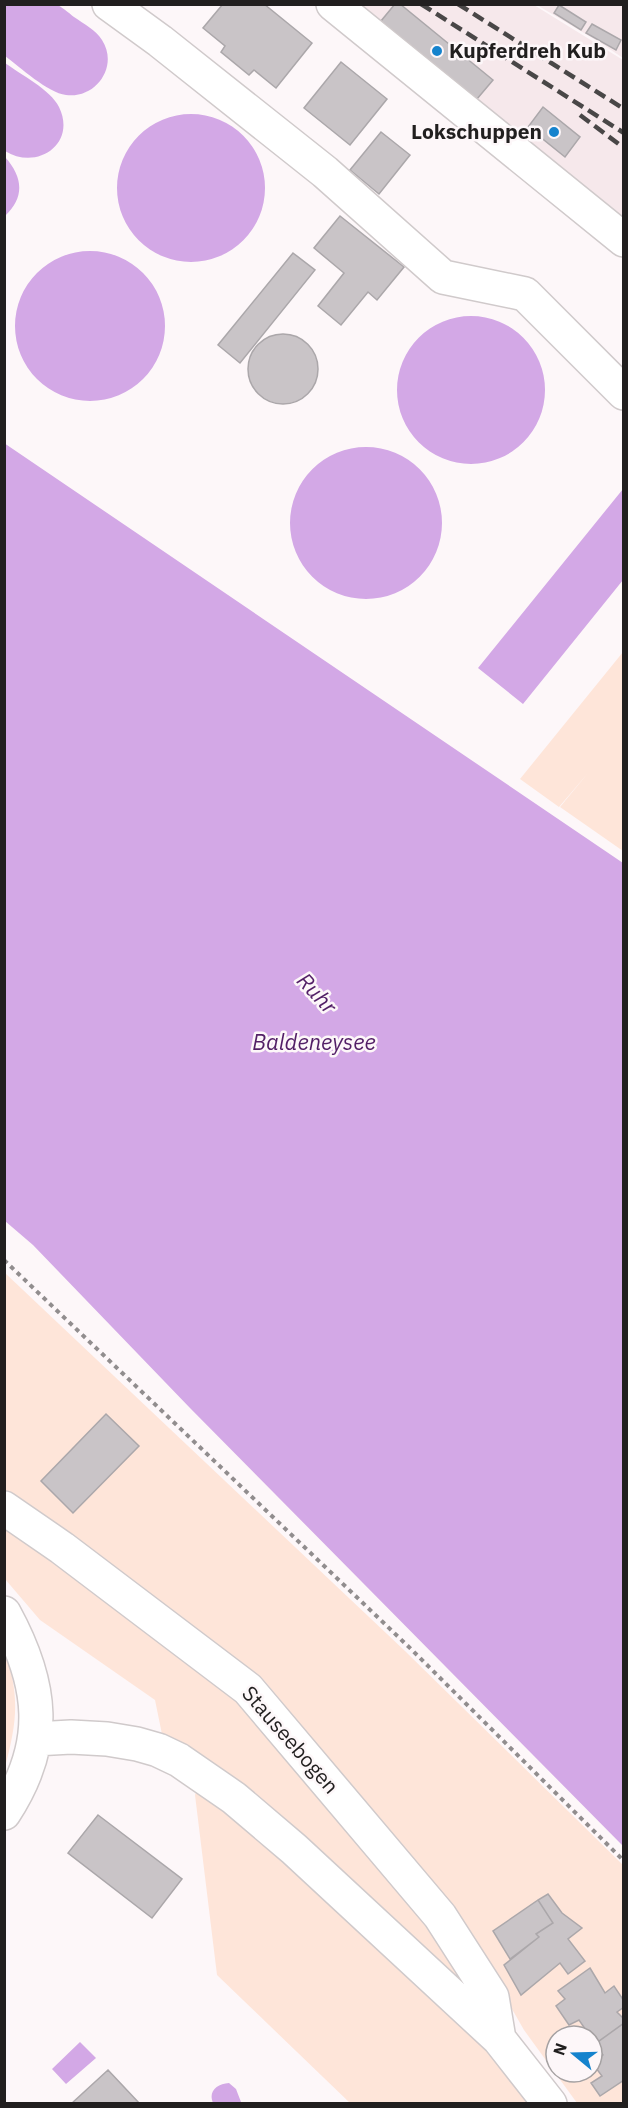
<svg xmlns="http://www.w3.org/2000/svg" width="628" height="2108" font-family="'IBM Plex Sans',sans-serif">
<style>
.built{fill:#f6e8eb}
.green{fill:#fee5d9;fill-rule:evenodd}
.water{fill:#d3a8e6}
.building{fill:#c9c4c7;stroke:#aba7aa;stroke-width:1.5}
.lines{fill:none;stroke-linecap:round;stroke-linejoin:round}
.minor-casing{stroke:#d0cacb;stroke-width:36}
.path{stroke:#918d8e;stroke-width:4;stroke-dasharray:4.5 4.5;stroke-linecap:butt}
.minor{stroke:#fff;stroke-width:33}
.rail{stroke:#494747;stroke-width:4.5;stroke-dasharray:12 6;stroke-linecap:butt}
.poi-dot{fill:#1583cd;stroke:#fdf7f9;stroke-width:2}
.labels{text-anchor:middle;stroke-width:5;stroke-linejoin:round;paint-order:stroke}
.poi-label{font-size:21px;font-weight:bold;fill:#211f1f;stroke:#fdf7f9;text-anchor:start}
.street-label{font-size:21px;fill:#211f1f;stroke:#fdf7f9}
.water-label{font-size:22px;font-style:italic;fill:#521e66;stroke:#fdf7f9}
</style>
<rect width="100%" height="100%" fill="#fdf7f9"/>
<path class="built" d="M360 5H534L623 60V217Z
M537 5H623V58L599 42Z"/>
<path class="green" d="M623 652V851L560 807 588 773 559 807 520 779Z
M4 1272 405 1651 623 1865V2103H577L524 2030 456 1911 262 1678 74 1538 5 1490ZM556 2036H592V2072H556Z
M4 1516 235 1698 426 1920 537 2103H350L217 1975 195 1795 204 1772 163 1739 155 1700 40 1620 5 1579Z
M5 1651C20 1697 17 1722 5 1767Z"/>
<path class="water" d="M5 4C19 4 41 1 55 4 61 6 69 13 74 17 84 24 96 30 102 40 119 66 96 99 66 95 48 93 20 67 5 56Z
M5 63C20 74 51 90 59 107 77 144 37 171 5 151Z
M117 188a74 74 0 1 1 148 0a74 74 0 1 1-148 0Z
M5 157C23 177 25 197 5 216Z
M15 326a75 75 0 1 1 150 0a75 75 0 1 1-150 0Z
M397 390a74 74 0 1 1 148 0a74 74 0 1 1-148 0Z
M4 443 623 863V1846L190 1408 33 1245 5 1221Z
M290 523a76 76 0 1 1 152 0a76 76 0 1 1-152 0Z
M623 489V580L523 704 478 668Z
M80 2042 96 2058 66 2084 52 2069Z
M229 2083 236 2089 241 2102 245 2103H213C208 2091 217 2084 229 2083Z"/>
<path class="building" d="M223 4H264L312 43 276 88 254 70 249 75 221 52 225 46 203 28Z
M395 4H400L493 80 477 99 381 21Z
M559 5 586 22 581 30 554 13Z
M592 24 621 40 616 50 586 33Z
M341 62 387 99 350 145 304 108Z
M543 107 580 137 565 157 528 127Z
M381 132 410 155 379 194 350 170Z
M340 216 404 267 377 300 368 292 341 325 318 306 344 273 314 248Z
M293 253 315 270 240 363 218 345Z
M248 369a35 35 0 1 1 70 0a35 35 0 1 1-70 0Z
M106 1414 139 1446 73 1513 41 1481Z
M98 1815 182 1879 152 1918 68 1853Z
M548 1894 562 1913 582 1928 568 1939 585 1961 568 1974 560 1963 521 1995 504 1965 539 1937 536 1934 553 1923 538 1900Z
M538 1900 553 1923 536 1934 539 1937 510 1959 493 1931Z
M590 1968 605 1993 614 1986 624 2001V2007L617 2012 624 2019V2023L595 2044 592 2036H590L579 2020 569 2025 556 2006 565 1999 558 1991Z
M624 2023V2080L600 2096 591 2083 602 2076 593 2064 603 2055 595 2044Z
M108 2070 140 2104H71Z"/>
<g class="lines">
<g class="minor-casing">
<path id="minor" d="M109 4 160 41 325 172 443 277 525 294 624 393
M333 4 624 240
M4 1508 62 1548 248 1689 440 1916 492 1997 499 2039
M4 1613C43 1684 50 1743 4 1813
M35 1739 71 1737 107 1739 137 1744 158 1750 179 1760 234 1798 294 1849 499 2039 550 2104"/>
</g>
<path class="path" d="M4 1260 411 1649 624 1861"/>
<use href="#minor" class="minor"/>
<path class="rail" d="M421 4 624 133
M458 4 624 109
M580 115 624 148"/>
</g>
<g class="poi-dot">
<circle cx="437" cy="51" r="6"/>
<circle cx="554" cy="132" r="6"/>
</g>
<g class="labels">
<g class="poi-label">
<text x="449" y="58">Kupferdreh Kub</text>
<text x="542" y="139" text-anchor="end">Lokschuppen</text>
</g>
<g class="street-label">
<text transform="translate(290 1740) rotate(49)" y="7">Stauseebogen</text>
</g>
<g class="water-label">
<text transform="translate(317 993) rotate(47)" y="8">Ruhr</text>
<text x="314" y="1050">Baldeneysee</text>
</g>
</g>
<rect width="628" height="2108" fill="none" stroke="#211f1f" stroke-width="12"/>
<g transform="translate(574 2054) rotate(289)"><circle r="28" fill="#fdf7f9" stroke="#a5a1a2" stroke-width="1.5"/>
<path d="M0-4.5L10 22L0 15L-10 22Z" fill="#1583cd"/>
<text y="-9" font-size="16" font-weight="bold" text-anchor="middle" fill="#211f1f">N</text>
</g>
</svg>
